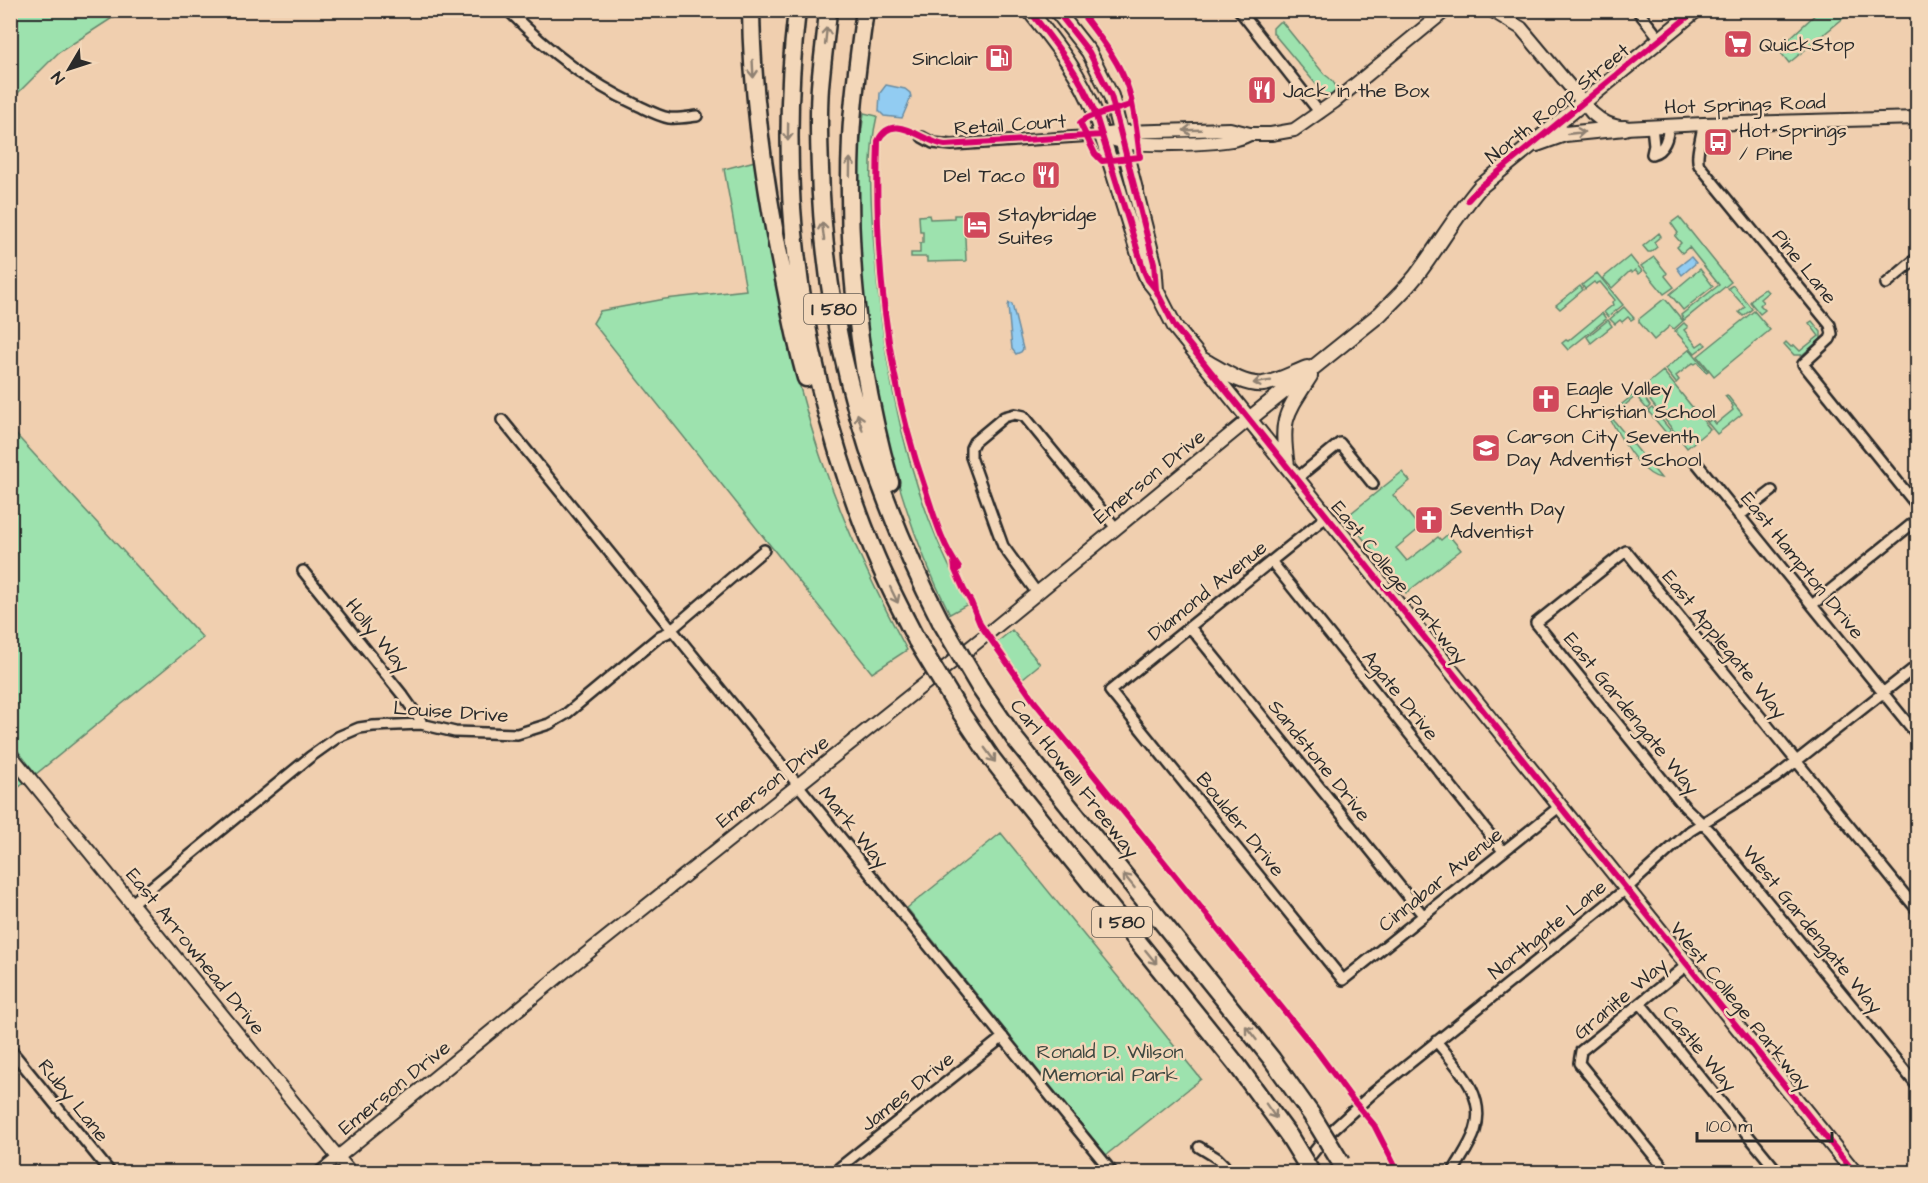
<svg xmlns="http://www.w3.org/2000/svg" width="1928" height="1183" font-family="'Architects Daughter',sans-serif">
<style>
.green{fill:#9de2ae;stroke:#64866c;stroke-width:1.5}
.water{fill:#92ccf2;stroke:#698ca2;stroke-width:1.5}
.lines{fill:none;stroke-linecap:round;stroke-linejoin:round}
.minor-casing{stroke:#2b2b2b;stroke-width:14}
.tertiary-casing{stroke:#2b2b2b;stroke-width:16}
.secondary-casing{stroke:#2b2b2b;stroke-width:18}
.motorway-casing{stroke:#2b2b2b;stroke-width:21}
.minor{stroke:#f3d7b9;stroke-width:9}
.tertiary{stroke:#f3d7b9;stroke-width:12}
.secondary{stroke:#f3d7b9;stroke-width:14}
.motorway{stroke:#f3d7b9;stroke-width:16}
.motorway-bridge-casing{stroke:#2b2b2b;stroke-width:21;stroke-linecap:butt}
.motorway-bridge{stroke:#f3d7b9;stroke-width:16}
.cycleway-casing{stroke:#f3d7b9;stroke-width:10}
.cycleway{stroke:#d6006c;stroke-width:6}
.oneway{stroke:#8f8172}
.labels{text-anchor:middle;stroke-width:5;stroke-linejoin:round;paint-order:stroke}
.shield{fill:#f3d7b9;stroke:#675f56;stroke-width:1.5}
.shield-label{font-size:18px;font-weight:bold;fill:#2b2b2b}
.poi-label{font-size:20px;fill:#2b2b2b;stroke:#f3d7b9;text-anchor:start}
.street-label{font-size:20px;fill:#2b2b2b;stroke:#f3d7b9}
.park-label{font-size:20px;fill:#3c463f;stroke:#f3d7b9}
</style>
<rect width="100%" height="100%" fill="#f0cfaf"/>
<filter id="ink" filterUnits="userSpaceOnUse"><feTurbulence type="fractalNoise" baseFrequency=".0167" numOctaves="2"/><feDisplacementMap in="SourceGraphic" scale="12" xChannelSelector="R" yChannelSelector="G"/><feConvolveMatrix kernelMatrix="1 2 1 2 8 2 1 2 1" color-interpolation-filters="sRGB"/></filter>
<g filter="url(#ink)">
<path class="green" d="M11 10H123V11L58 53 11 100Z
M1819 11H1852L1789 63 1778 49Z
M1279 22H1282L1324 74C1330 78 1335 83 1337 89L1332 95H1325L1273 33V28Z
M864 113 877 116C867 158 871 203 874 247 881 343 899 449 937 539 946 561 957 583 968 604L950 614C895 506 869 383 861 263 858 214 856 163 864 113Z
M755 161C772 259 788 359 820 455 843 523 873 587 907 650L872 673 593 323 600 311 665 299 746 290 724 169Z
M929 215 930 219 954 218V215H964L966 261 927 262V257H911V253H920V243H923V232H920L919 216Z
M1679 217 1731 282 1684 320 1681 315 1719 285 1689 247 1682 253 1677 247 1681 243 1675 236 1678 233 1671 223Z
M1659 233 1661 236 1654 242 1657 247 1651 252H1648L1643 246Z
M1630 256 1642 271 1638 274 1635 270 1632 273 1630 271 1612 288 1603 278Z
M1654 257 1667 273 1665 276 1674 287 1664 294 1641 266Z
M1700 269 1713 286 1683 310 1670 294Z
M1597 273 1623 305 1608 317 1604 312 1613 305 1612 302 1615 300 1600 282 1596 284 1594 282 1585 289 1582 285Z
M1733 285 1752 309 1743 316 1739 312 1745 307 1728 288Z
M1580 286 1583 290 1560 309 1556 305Z
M1765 289 1768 292 1760 299 1763 302 1760 305 1765 310 1760 314 1750 302 1756 295Z
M1664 299 1666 300 1683 321 1674 329 1670 326 1654 340 1639 322V319Z
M1624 307 1634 318 1631 320 1628 317 1622 322 1620 320 1615 324 1610 319Z
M1754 311 1770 330 1714 376 1698 356Z
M1602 313 1606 319 1568 350 1562 343 1566 340 1568 341Z
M1608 320 1612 326 1591 343 1587 337Z
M1812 321 1821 332V339L1802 355H1794L1784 344 1786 342 1791 347 1794 345 1800 351 1819 336 1809 323Z
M1684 323 1688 327 1684 330 1697 346 1703 342 1706 345 1695 353 1675 331Z
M1690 349 1708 371 1706 372 1698 362 1695 364 1693 363 1676 376 1679 380 1676 383 1665 369Z
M1663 371 1710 429 1687 448 1641 389Z
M1639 390 1650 406 1647 409 1636 396 1613 415 1611 413Z
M1727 395 1742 414 1717 434 1702 416 1708 422 1712 419 1716 424 1733 410 1732 408 1733 406 1725 396Z
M1652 408 1671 431 1667 434 1648 411Z
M1609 417H1611L1661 478C1641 476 1618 434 1609 417Z
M10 428 203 638 36 774 11 742Z
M1402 472 1410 481 1393 495 1420 528 1396 548 1407 561 1438 537 1441 540 1448 534 1461 550 1406 593 1346 517Z
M1012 630 1040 664 1023 678 996 643Z
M11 766 24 783 11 794H10Z
M1001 833 1201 1079 1106 1155 907 908Z"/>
<path class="water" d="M886 85 905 89 910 93 911 97 902 118 884 116 879 111 880 93Z
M1691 257 1696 263 1682 275 1677 268Z
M1009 303 1012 304 1023 349 1021 352 1016 354 1012 349 1008 306Z"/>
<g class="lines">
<g class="minor-casing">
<path id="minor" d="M508 10C545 48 587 82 635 104 646 109 657 116 669 118 679 119 688 117 697 116
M1239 10 1320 113
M1637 10 1660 39
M1703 124C1702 136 1695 157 1699 165L1830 325 1832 334 1830 339 1803 364 1918 507
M922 137 933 143 952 145 1102 135
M1652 154C1664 151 1669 137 1668 125
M1652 154 1654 145 1652 126
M1886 284 1918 257
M502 420 1112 1172
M1695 461 1918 736
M1296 479 1340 443 1373 484
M1739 516 1772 491
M1326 517 1110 691 1343 980 1559 807
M1271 561 1503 851
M303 571 404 697 421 721V724
M1037 593 1003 546 971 457V448L974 442 1004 417 1015 414 1024 416 1116 528
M1812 605 1918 519
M1190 627 1423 915
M132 903 310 757 338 737 359 728 373 726 421 724 455 732 517 734 549 724 566 714 660 636 667 633 764 550
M1918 911 1626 551 1536 623 1684 806 1710 831 1918 1087
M1640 1003 1778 1172
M1436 1041C1457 1067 1487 1095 1475 1131 1470 1146 1460 1159 1453 1172
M10 1049 110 1172
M1199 1147 1217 1158 1224 1165V1172
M319 1172 338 1157
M834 1172 1003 1037
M1298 1172 1328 1134 1374 1092 1626 889 1690 831 1775 778 1918 665
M1667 1172 1579 1063 1581 1051 1687 965"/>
</g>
<g class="tertiary-casing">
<path id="tertiary" d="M1491 10 1521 28 1592 113C1602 122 1611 126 1625 128L1703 124 1918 118
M1102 135 1121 132 1230 129 1250 134H1271L1294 130 1334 102 1446 10
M1115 140C1135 147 1210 144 1232 140 1239 139 1244 137 1250 134
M10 754 350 1172
M338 1157 565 971 986 635 1248 420"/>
</g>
<g class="secondary-casing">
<path id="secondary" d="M1029 10C1055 43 1080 74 1095 113L1144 271 1148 280 1156 290 1175 327 1854 1172
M1056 10 1089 52 1111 96 1154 263 1156 290
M1537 144 1565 134 1625 128
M1203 360C1220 369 1243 386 1263 384 1278 382 1293 373 1307 368
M1248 420 1380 314C1392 302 1405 290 1416 276 1438 247 1456 215 1480 187L1696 10
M1287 466C1280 419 1285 415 1310 376"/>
</g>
<g class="motorway-casing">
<path id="motorway" d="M751 10C752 103 766 194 785 284 791 315 797 347 806 378
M797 10C775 195 802 375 872 547 885 580 901 610 917 641
M828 10C826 36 822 62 820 87 818 114 819 142 820 169 824 328 868 481 941 622
M865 10C859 53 853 95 851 138 846 254 858 370 890 482
M980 688 1015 739 1271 1058 1311 1114
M957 707 992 759 1024 800 1237 1065 1289 1136"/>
</g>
<use href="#minor" class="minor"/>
<use href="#tertiary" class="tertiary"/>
<use href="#secondary" class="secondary"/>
<use href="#motorway" class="motorway"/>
<g class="motorway-bridge-casing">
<path id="motorway-bridge" d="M941 622 980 688
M917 641 957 707
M1311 1114 1341 1163
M1289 1136 1311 1172"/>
</g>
<use href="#motorway-bridge" class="motorway-bridge"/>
<g class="cycleway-casing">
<path id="cycleway" d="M1029 10C1055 43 1080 74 1095 113L1144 271 1148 280 1156 290 1175 327 1854 1172
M1056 10 1089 52 1111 96 1154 263 1156 290
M1079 10C1098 35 1120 61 1129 91 1135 112 1137 135 1140 157L1102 161 1095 154 1080 123C1090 113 1117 111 1132 104
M1468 200 1480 187 1696 10
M954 561 955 570 964 590 971 602 980 624 1034 701 1316 1050 1352 1099 1374 1125 1398 1172
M959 568C942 545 934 515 925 488 886 376 874 259 878 141 893 110 922 142 945 145L1102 135"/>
</g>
<use href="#cycleway" class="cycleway"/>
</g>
<defs><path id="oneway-shaft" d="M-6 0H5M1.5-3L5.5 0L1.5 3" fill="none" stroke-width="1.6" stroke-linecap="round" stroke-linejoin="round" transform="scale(1.5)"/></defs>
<g class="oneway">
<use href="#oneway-shaft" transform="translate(826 36) rotate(-84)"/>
<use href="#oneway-shaft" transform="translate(753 69) rotate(87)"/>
<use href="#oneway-shaft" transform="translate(1192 130) rotate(178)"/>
<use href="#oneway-shaft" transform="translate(788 132) rotate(91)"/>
<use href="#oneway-shaft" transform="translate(1576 133) rotate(-6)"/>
<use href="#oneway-shaft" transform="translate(850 167) rotate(-89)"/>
<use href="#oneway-shaft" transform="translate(823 231) rotate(-97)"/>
<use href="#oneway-shaft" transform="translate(1262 382) rotate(172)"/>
<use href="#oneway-shaft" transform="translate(860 422) rotate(-107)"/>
<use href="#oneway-shaft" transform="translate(894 595) rotate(64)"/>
<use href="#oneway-shaft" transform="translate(990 755) rotate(54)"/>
<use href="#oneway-shaft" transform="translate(1129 881) rotate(-129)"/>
<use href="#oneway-shaft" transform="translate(1151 957) rotate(51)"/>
<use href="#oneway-shaft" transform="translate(1251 1033) rotate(-128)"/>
<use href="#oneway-shaft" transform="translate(1271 1111) rotate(55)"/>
</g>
</g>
<defs>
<g id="supermarket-square" transform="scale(1.5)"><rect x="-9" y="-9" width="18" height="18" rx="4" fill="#d1495b" stroke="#f3d7b9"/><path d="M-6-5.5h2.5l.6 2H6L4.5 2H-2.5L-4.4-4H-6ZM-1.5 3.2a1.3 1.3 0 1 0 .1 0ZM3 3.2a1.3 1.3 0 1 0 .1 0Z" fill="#fff"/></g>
<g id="fuel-square" transform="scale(1.5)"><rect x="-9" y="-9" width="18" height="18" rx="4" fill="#d1495b" stroke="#f3d7b9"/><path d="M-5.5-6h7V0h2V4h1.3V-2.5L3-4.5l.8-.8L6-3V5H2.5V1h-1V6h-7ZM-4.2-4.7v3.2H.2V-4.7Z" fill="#fff"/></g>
<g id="restaurant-square" transform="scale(1.5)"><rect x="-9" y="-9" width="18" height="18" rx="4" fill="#d1495b" stroke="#f3d7b9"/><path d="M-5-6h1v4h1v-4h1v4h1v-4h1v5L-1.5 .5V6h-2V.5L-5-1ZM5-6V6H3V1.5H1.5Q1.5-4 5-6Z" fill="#fff"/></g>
<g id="bus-square" transform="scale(1.5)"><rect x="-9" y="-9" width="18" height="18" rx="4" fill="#d1495b" stroke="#f3d7b9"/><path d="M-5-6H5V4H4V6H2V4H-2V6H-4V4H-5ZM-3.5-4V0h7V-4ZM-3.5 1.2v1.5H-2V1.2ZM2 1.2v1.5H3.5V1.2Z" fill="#fff"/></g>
<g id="hotel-square" transform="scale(1.5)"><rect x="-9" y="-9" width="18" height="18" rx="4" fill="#d1495b" stroke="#f3d7b9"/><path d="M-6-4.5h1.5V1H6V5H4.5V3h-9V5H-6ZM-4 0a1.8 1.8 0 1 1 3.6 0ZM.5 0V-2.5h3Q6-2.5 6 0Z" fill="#fff"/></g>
<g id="church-square" transform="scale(1.5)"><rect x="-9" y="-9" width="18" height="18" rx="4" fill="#d1495b" stroke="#f3d7b9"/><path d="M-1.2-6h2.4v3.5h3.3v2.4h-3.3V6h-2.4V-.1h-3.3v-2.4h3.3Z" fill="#fff"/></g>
<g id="school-square" transform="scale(1.5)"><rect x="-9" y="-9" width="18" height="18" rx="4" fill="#d1495b" stroke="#f3d7b9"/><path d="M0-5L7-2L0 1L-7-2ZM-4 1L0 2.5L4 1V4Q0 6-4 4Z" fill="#fff"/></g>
</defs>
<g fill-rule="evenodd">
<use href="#supermarket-square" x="1738" y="44"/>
<use href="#fuel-square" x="999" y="58"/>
<use href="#restaurant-square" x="1262" y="90"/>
<use href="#bus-square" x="1718" y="142"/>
<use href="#restaurant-square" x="1046" y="175"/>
<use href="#hotel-square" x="977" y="225"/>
<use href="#church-square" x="1546" y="399"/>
<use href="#school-square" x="1486" y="448"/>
<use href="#church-square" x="1429" y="520"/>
</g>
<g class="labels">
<g class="shield">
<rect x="804" y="294" width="60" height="30" rx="4.5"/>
<rect x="1092" y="907" width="60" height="30" rx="4.5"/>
</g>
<g class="shield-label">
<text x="834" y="315">I 580</text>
<text x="1122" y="928">I 580</text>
</g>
<g class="poi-label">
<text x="1759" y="51">QuickStop</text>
<text x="978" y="65" text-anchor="end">Sinclair</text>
<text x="1283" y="97">Jack in the Box</text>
<text x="1739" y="137">Hot Springs<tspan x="1739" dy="23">/ Pine</tspan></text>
<text x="1025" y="182" text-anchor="end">Del Taco</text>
<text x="998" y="221">Staybridge<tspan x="998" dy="23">Suites</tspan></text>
<text x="1567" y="395">Eagle Valley<tspan x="1567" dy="23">Christian School</tspan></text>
<text x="1507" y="443">Carson City Seventh<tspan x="1507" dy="23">Day Adventist School</tspan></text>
<text x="1450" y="515">Seventh Day<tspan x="1450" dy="23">Adventist</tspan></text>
</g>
<g class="street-label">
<text transform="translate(1557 103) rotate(-39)" y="7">North Roop Street</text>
<text transform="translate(1745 104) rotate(-2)" y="7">Hot Springs Road</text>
<text transform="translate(1010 124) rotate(-4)" y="7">Retail Court</text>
<text transform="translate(1805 266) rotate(51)" y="7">Pine Lane</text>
<text transform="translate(1149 476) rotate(-39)" y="7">Emerson Drive</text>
<text transform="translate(1803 565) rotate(51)" y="7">East Hampton Drive</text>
<text transform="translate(1400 582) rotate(51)" y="7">East College Parkway</text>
<text transform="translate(1207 590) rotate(-39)" y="7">Diamond Avenue</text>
<text transform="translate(378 635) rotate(51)" y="7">Holly Way</text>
<text transform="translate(1725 644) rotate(51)" y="7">East Applegate Way</text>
<text transform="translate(1401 695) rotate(51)" y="7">Agate Drive</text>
<text transform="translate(451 711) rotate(4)" y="7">Louise Drive</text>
<text transform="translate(1632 713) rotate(51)" y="7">East Gardengate Way</text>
<text transform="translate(1320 760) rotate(51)" y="7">Sandstone Drive</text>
<text transform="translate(1075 778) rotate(52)" y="7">Carl Howell Freeway</text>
<text transform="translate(772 781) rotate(-38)" y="7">Emerson Drive</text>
<text transform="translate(1241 824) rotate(51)" y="7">Boulder Drive</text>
<text transform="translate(854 827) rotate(51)" y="7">Mark Way</text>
<text transform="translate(1440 879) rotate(-39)" y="7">Cinnabar Avenue</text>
<text transform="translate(1547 929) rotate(-39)" y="7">Northgate Lane</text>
<text transform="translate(1813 929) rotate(51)" y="7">West Gardengate Way</text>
<text transform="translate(196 951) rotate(51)" y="7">East Arrowhead Drive</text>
<text transform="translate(1620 998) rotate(-40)" y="7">Granite Way</text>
<text transform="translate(1741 1006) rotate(51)" y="7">West College Parkway</text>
<text transform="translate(1700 1048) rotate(51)" y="7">Castle Way</text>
<text transform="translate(394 1087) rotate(-39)" y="7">Emerson Drive</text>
<text transform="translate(907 1091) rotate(-39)" y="7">James Drive</text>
<text transform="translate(74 1100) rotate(51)" y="7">Ruby Lane</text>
</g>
<g class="park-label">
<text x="1110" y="1058">Ronald D. Wilson<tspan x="1110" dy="23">Memorial Park</tspan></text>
</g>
</g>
<rect width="1928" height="1183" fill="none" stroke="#f3d7b9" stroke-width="36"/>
<rect x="18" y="18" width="1892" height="1147" fill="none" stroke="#2b2b2b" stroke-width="2" filter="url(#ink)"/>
<g transform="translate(69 69) rotate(231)" stroke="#f3d7b9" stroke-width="4.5" paint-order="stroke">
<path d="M0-4.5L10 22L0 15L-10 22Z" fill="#2b2b2b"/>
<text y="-9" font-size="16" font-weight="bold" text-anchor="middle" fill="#2b2b2b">N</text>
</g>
<path d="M1697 1132v9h135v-9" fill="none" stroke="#2b2b2b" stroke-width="3"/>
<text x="1706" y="1132" font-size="18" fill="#2b2b2b" stroke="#f3d7b9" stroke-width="4.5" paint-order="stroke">100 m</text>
</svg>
